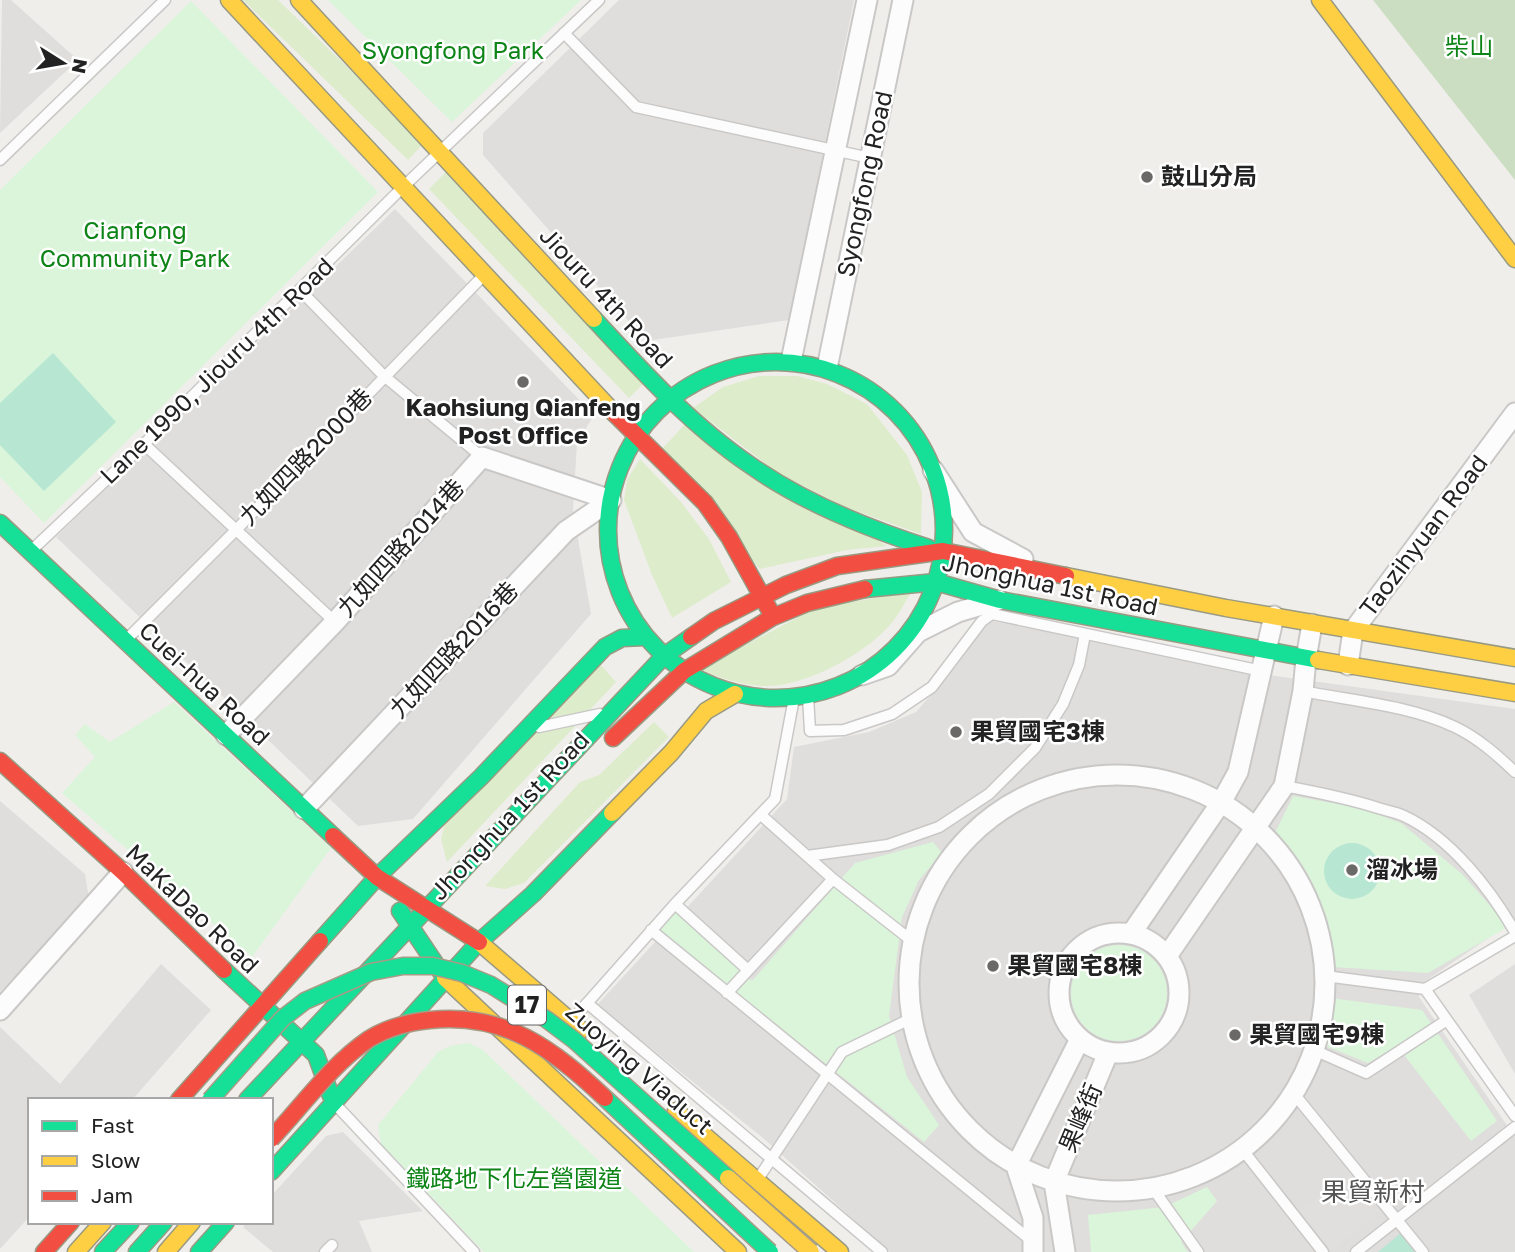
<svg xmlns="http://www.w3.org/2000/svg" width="1515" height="1252" font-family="'Golos Text','Noto Sans TC',sans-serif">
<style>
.residential{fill:#dfdedc}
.grass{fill:#ddeccb}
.forest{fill:#cbdec1}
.park{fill:#daf5da}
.pitch{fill:#b7e6d2}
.parking{fill:#e0dfde}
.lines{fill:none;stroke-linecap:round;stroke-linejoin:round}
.lane-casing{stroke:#c9c8c7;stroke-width:13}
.street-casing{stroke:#c9c8c7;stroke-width:23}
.fast-casing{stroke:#999a82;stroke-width:19}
.slow-casing{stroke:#999a82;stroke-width:19}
.jam-casing{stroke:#999a82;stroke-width:19}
.lane{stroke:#fdfcfc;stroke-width:10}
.street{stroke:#fdfcfc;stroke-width:19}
.fast{stroke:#16e098;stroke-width:16}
.slow{stroke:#ffcf43;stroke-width:16}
.jam{stroke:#f24e42;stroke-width:16}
.fast-bridge-casing{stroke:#a79c86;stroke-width:19;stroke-linecap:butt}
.slow-bridge-casing{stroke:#a79c86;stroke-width:19;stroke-linecap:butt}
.jam-bridge-casing{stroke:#a79c86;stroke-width:19;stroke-linecap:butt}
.fast-bridge{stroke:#16e098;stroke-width:16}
.slow-bridge{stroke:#ffcf43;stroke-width:16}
.jam-bridge{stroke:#f24e42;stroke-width:16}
.poi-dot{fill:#6a6968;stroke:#fff;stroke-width:2.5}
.labels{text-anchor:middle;stroke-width:5;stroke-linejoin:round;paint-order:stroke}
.shield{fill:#fff;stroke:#646464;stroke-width:2}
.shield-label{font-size:23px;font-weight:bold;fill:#222}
.park-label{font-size:24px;fill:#0c8416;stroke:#fff}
.poi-label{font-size:24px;font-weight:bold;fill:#222;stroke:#fff;text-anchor:start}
.street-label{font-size:24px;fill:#222;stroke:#fff}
.neighbourhood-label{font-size:26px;fill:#555;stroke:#fff}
</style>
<rect width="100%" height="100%" fill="#f0eeeb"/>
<path class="residential" d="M2 0H11L78 60 0 133Z
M619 0H854L789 320 646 341 483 155V133Z
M395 209 594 415 577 443 573 510 591 614 413 819 358 826 56 537Z
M992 621 1253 673 1515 709V920L1424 982 1419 997 1515 1137V1252H890L763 1138 597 1005 787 799 794 747 869 732 916 712 957 665 986 625Z
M0 801 85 874 89 899 0 992Z
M161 964 211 1010 132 1100H30V1216L0 1249V1027L60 1084Z
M1515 964V1074L1469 995Z
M343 1132 423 1211 359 1221 372 1252H273L243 1227 247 1222H271V1196L326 1136Z"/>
<path class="grass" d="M243 0H278L425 142 408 160Z
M447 171 646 381 629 398 429 189Z
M759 376H797L827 384 867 404 907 455 922 492 921 534 845 507 779 474 693 408 723 387Z
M686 423 887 546 847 550 760 569 661 450Z
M640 459 681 502 709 539 731 582 672 618 652 575 624 500 627 480Z
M912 591C905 602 898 617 888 627 862 656 802 688 763 686 741 685 719 678 700 669L814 609Z
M598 662 616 682 588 712 544 720Z
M654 722 669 737 524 883 505 889 485 886 580 782 599 775Z
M577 724 447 862 441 839 445 823 530 734Z"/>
<path class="forest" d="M1373 0H1515V180Z"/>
<path class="park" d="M328 0H581L452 122Z
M191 1 378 192 44 523 0 477V190Z
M174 702 331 848 252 957 62 793 95 757 75 735 85 724 110 742Z
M1293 796 1360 808 1401 823 1462 874 1493 909 1506 928 1428 973 1333 967 1327 918 1302 866 1276 831Z
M933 842 942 853 919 880 902 917 889 1016 907 1077 939 1125 924 1142 659 931 676 912 752 981 855 863Z
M1071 993a48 48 0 1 1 96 0a48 48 0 1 1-96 0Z
M1331 998 1422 1010 1497 1121 1471 1141 1397 1046 1368 1063 1323 1045 1330 1017Z
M469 1043 483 1050 694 1252H484L381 1144 378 1125 438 1052 450 1046Z
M1207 1187 1217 1201 1181 1242 1188 1252H1091L1088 1215 1164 1207Z"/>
<path class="pitch" d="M53 353 116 422 44 491 0 445V403Z
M1324 871a28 28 0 1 1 56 0a28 28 0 1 1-56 0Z
M1402 1232 1418 1252H1378Z"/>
<path class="parking" d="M1350 1171 1382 1211 1332 1252 1300 1212Z"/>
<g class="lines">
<g class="lane-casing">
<path id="lane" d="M564 33 636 107 870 158
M0 160 165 0
M301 291 384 376 482 457
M144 444 335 622
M33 549 144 444 402 188 599 0
M128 638 236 530 483 276
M1303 691C1352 701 1408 705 1455 727 1478 738 1497 755 1515 772
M808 696 810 731 844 730 892 714 932 687 982 621 992 614 1262 671
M539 727 600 714
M1284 786C1316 792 1347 798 1378 808 1387 811 1396 812 1404 816 1451 838 1490 889 1515 932
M761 815 833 879 912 941
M807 856 888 845 939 827 989 794 1035 748 1063 704 1079 665 1085 634
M675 904 748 970
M651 930 1033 1242
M1325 976 1425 989 1515 1116
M1425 989 1515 936
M727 993 833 879
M587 1003 882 1252
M573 1019 675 904 775 799 794 698
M1314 1050 1366 1073 1447 1020
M1295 1095 1423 1252
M336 1105 474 1252
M1242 1149 1323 1252
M760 1176 842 1052 912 1018
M1152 1187 1198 1252
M325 1252 332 1245
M1356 1252 1515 1127"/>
</g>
<g class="street-casing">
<path id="street" d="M791 361 867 0
M827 368 903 0
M933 470 973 532 1023 559
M1348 665 1353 631 1515 413
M862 675 888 666 918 632 958 612 999 600
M226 735 335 622 482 457 611 500
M909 983a208 208 0 1 1 416 0a208 208 0 1 1-416 0Z
M304 809 566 531 611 500
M1059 993a60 60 0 1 1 120 0a60 60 0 1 1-120 0Z
M1131 934 1222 801 1238 772 1274 616
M1167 956 1284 786 1303 691 1306 659 1312 624
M0 1010 123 872
M1033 1252V1218L1016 1166 1080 1039
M1065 1252 1054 1182 1108 1053"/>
</g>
<g class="fast-casing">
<path id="fast" d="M594 319C642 371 691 425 750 465 804 503 866 528 929 548
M608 530a168 168 0 1 1 336 0a168 168 0 1 1-336 0Z
M0 523 333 836
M865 589 936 582 1000 600 1318 660
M400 911 445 978
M320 941 377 877 481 777 605 647 622 638 646 637
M224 970 316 1055 331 1096
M247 1100 664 656 691 637
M271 1172 479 942 533 894 612 813
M103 1252 131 1222
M137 1252 164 1222
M199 1252 226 1222"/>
</g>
<g class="slow-casing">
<path id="slow" d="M229 0C357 139 487 275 615 414
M299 0 594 319
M1320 0 1515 259
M1066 576 1226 608 1515 658
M1318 660 1515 693
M612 813 671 753 706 711 735 694
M479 942 581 1030
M445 978 738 1252
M676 1111 840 1252
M76 1252 103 1222
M166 1252 192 1222"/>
</g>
<g class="jam-casing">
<path id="jam" d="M615 414 705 503 729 537 770 611
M691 637 714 621 786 585 837 566 943 551 1066 576
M613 738 684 671 773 617 807 603 865 589
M0 761 123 872 224 970
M333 836 377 877 479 942
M179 1100 320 941
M44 1252 71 1222"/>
</g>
<use href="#lane" class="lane"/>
<use href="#street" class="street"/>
<use href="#fast" class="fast"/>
<use href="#slow" class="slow"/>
<use href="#jam" class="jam"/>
<g class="fast-bridge-casing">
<path id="fast-bridge" d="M605 1098 770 1252
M210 1100 283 1018 305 1001 371 972 403 966H433L462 973 491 985 546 1019 574 1040 728 1178"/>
</g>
<g class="slow-bridge-casing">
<path id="slow-bridge" d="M728 1178 811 1252"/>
</g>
<g class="jam-bridge-casing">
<path id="jam-bridge" d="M271 1139C302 1106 331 1065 369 1039 387 1028 409 1022 430 1020 505 1012 553 1049 605 1098"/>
</g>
<use href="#fast-bridge" class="fast-bridge"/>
<use href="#slow-bridge" class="slow-bridge"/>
<use href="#jam-bridge" class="jam-bridge"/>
</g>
<g class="poi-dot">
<circle cx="1147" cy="177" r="7"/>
<circle cx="523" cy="382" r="7"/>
<circle cx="956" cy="732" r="7"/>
<circle cx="1352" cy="870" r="7"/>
<circle cx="993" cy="966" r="7"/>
<circle cx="1235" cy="1035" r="7"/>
</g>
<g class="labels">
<rect class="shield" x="508" y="985.5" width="38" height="39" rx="5"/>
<g class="shield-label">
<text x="527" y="1013">17</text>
</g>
<g class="park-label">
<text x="1469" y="55">柴山</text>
<text x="453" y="59">Syongfong Park</text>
<text x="135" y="239">Cianfong<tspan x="135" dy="28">Community Park</tspan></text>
<text x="514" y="1187">鐵路地下化左營園道</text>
</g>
<g class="poi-label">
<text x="1161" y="185">鼓山分局</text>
<text x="523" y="416" text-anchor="middle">Kaohsiung Qianfeng<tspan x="523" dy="28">Post Office</tspan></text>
<text x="970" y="740">果貿國宅3棟</text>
<text x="1366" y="878">溜冰場</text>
<text x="1007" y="974">果貿國宅8棟</text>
<text x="1249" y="1043">果貿國宅9棟</text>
</g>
<g class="street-label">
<text transform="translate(865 184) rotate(-78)" y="8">Syongfong Road</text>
<text transform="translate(606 298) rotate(47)" y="8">Jiouru 4th Road</text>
<text transform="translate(217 371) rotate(-44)" y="8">Lane 1990, Jiouru 4th Road</text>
<text transform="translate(306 457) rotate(-46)" y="8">九如四路2000巷</text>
<text transform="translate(1424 536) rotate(-53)" y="8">Taozihyuan Road</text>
<text transform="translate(401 548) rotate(-48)" y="8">九如四路2014巷</text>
<text transform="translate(1050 585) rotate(12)" y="8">Jhonghua 1st Road</text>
<text transform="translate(454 650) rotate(-47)" y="8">九如四路2016巷</text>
<text transform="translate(204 684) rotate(43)" y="8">Cuei-hua Road</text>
<text transform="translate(510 816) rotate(-47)" y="8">Jhonghua 1st Road</text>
<text transform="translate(192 909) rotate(44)" y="8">MaKaDao Road</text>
<text transform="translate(639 1069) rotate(41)" y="8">Zuoying Viaduct</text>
<text transform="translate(1081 1118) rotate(-67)" y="8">果峰街</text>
</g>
<g class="neighbourhood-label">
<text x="1373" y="1201">果貿新村</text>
</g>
</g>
<rect x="28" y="1098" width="245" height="126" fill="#ffffff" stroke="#a7a7a7" stroke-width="2"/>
<rect x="42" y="1121" width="35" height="10" fill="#16e098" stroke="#a7a7a7" stroke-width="2"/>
<text x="91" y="1133" font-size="21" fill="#222222">Fast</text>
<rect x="42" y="1156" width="35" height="10" fill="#ffcf43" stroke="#a7a7a7" stroke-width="2"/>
<text x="91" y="1168" font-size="21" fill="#222222">Slow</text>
<rect x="42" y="1191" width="35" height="10" fill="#f24e42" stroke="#a7a7a7" stroke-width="2"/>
<text x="91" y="1203" font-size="21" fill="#222222">Jam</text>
<g transform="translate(63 63) rotate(101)" stroke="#ffffff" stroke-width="5" paint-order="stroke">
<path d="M0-5L12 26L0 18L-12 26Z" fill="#222222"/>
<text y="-10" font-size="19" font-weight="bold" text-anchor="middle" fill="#222222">N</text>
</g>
</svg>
